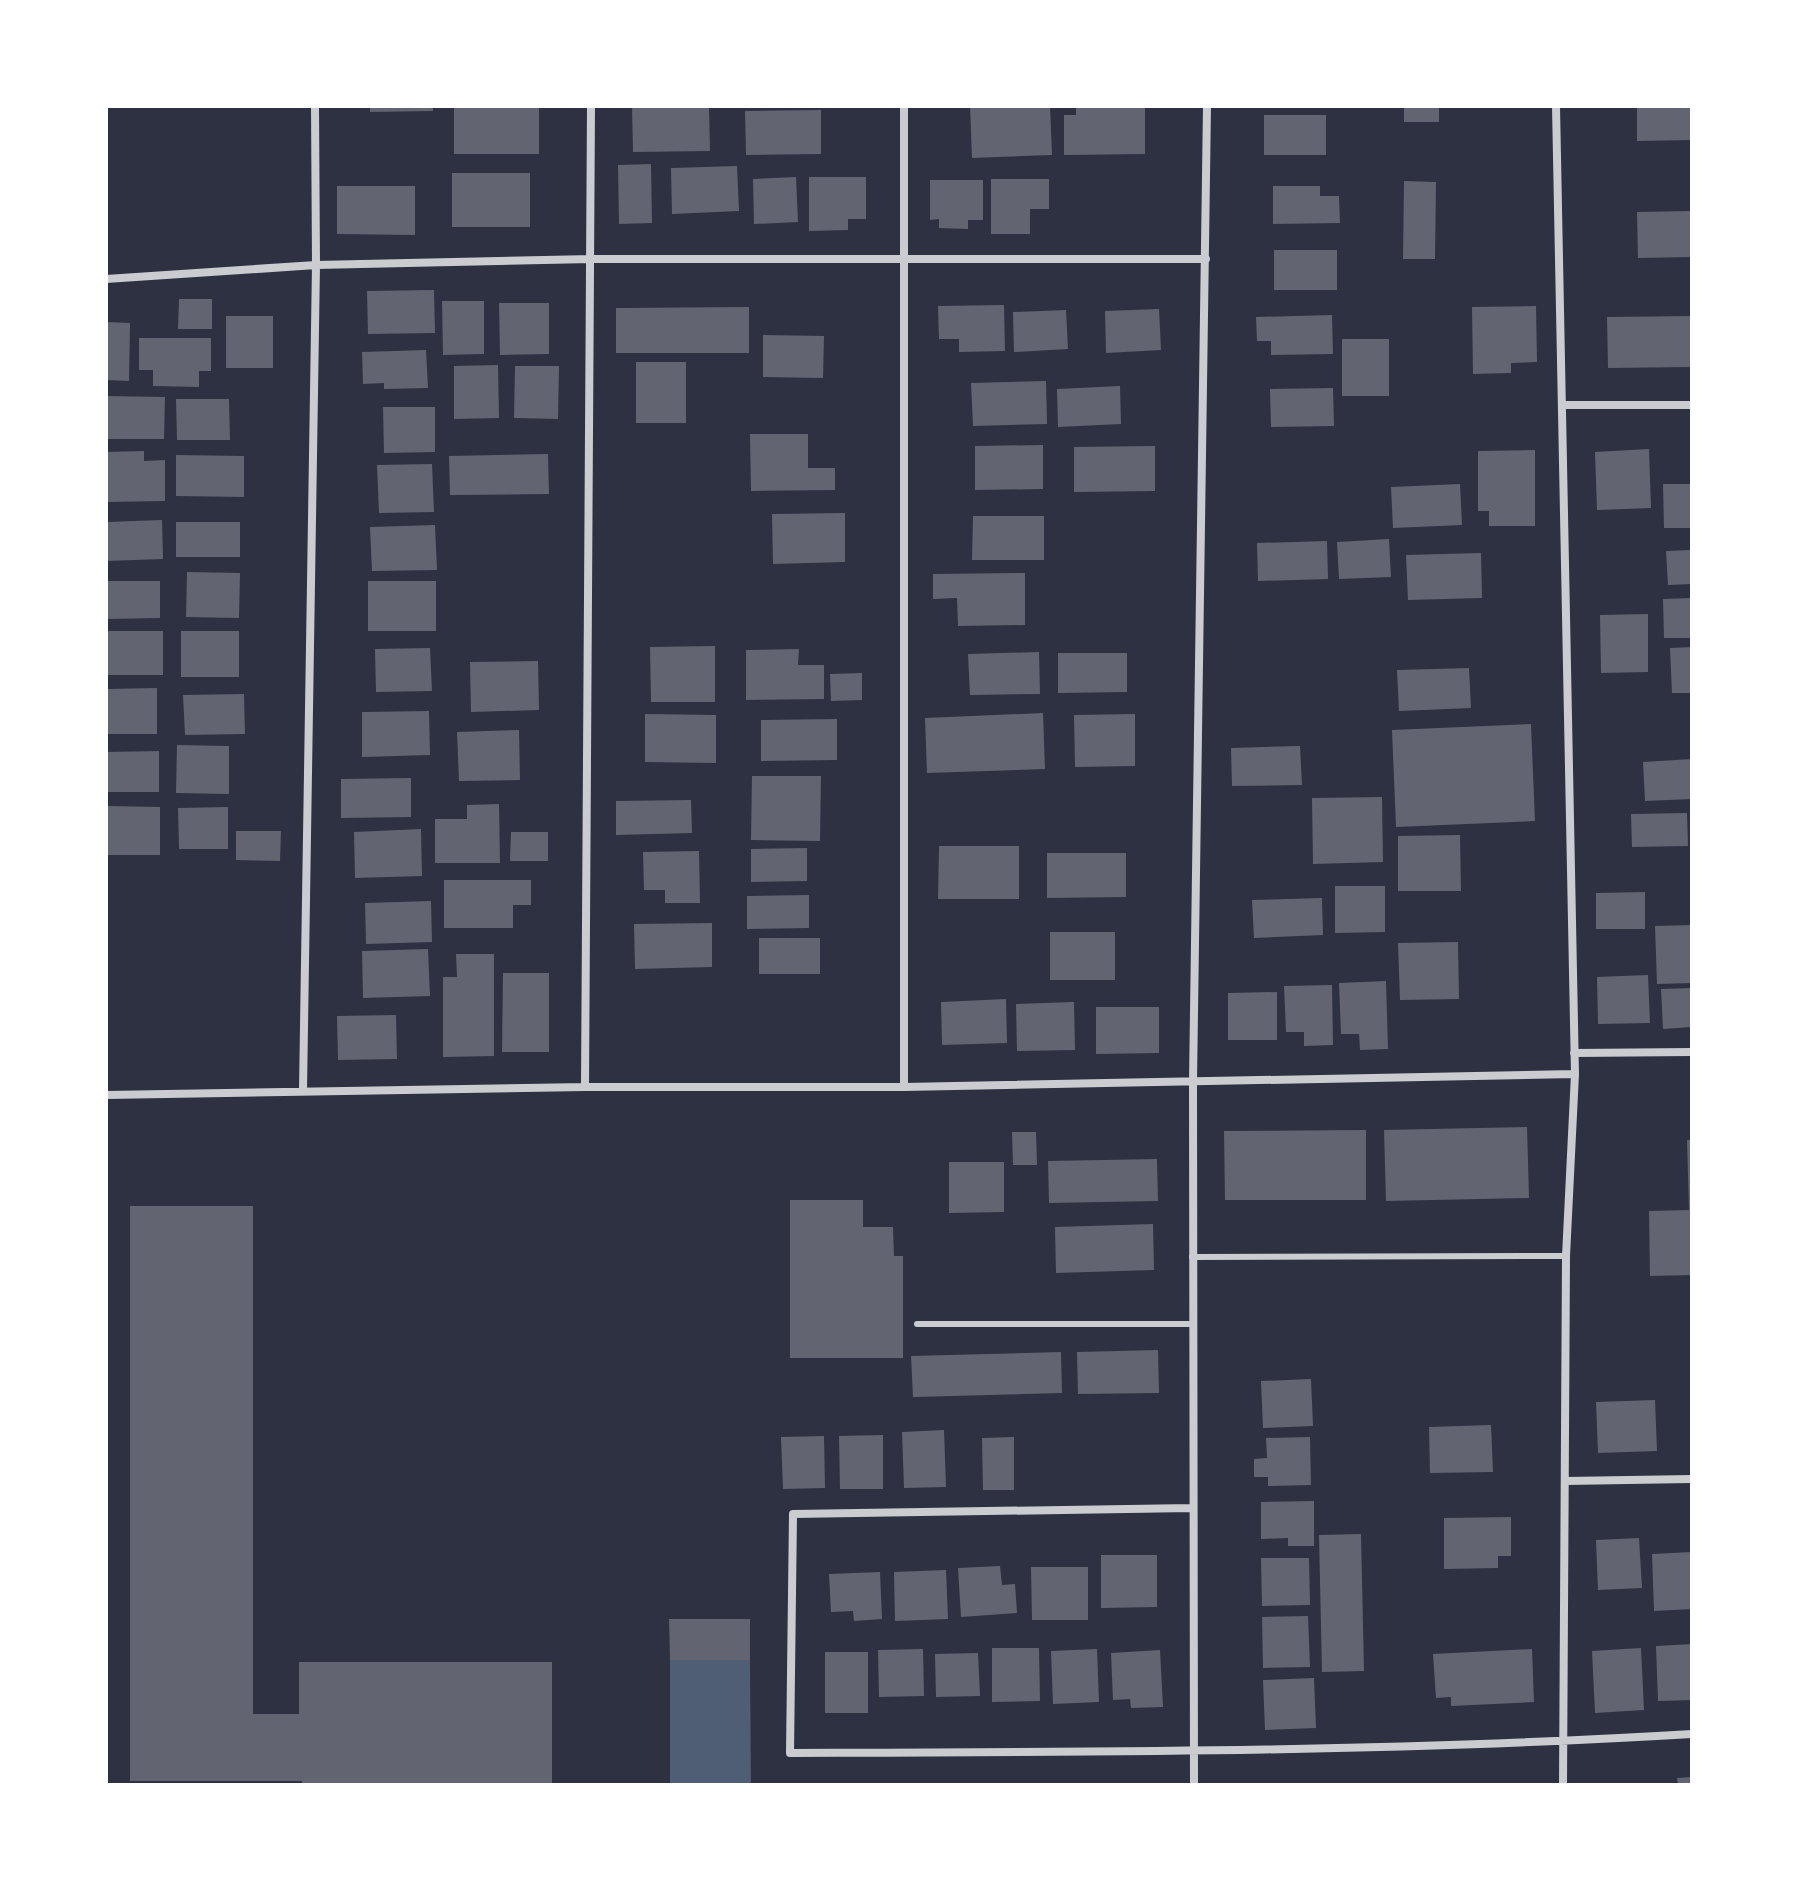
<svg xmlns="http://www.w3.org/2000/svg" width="1798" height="1891" font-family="'IBM Plex Serif',serif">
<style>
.water{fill:#4f5d75}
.building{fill:#626471}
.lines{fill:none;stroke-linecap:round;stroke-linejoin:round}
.service{stroke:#caccd0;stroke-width:6}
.minor{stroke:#caccd0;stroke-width:8}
</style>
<rect width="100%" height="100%" fill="#2d3142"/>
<path class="water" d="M670 1660H750L751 1785H670Z"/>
<path class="building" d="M370 106H433V111L370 112Z
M454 106H539V154H454Z
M632 106H709L710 151 633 152Z
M970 106H1050L1052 155 972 158Z
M1076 106H1145V154L1064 155V115H1076Z
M1404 106H1439V122H1404Z
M1637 106H1692V140L1637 141Z
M821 110V154L746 155 745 111Z
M1264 115H1326V155H1264Z
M651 164 652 223 619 224 618 165Z
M737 166 739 211 672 214 671 168Z
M452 173H530V227H452Z
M796 177 798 222 754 224 753 179Z
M809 177H866V219H848V230L809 231Z
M991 179H1049V209H1030V234H991Z
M930 180H983V220H968V229L939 228V219L930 220Z
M1404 181 1436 182 1435 259H1403Z
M337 186H415V235L337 234Z
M1273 186H1320V196H1339L1340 223 1273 224Z
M1692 211V257L1638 258 1637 212Z
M1274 250H1337V290H1274Z
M434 290 435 333 368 334 367 291Z
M179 299H212V329H178Z
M442 301H484V354L443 355Z
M499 303H549V354L500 355Z
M1004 305 1005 351 959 352V339H939L938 306Z
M1536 306 1537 362 1511 363V373L1473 374 1472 307Z
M749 307V353H616V308Z
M1159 309 1161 350 1106 353 1105 311Z
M1066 310 1068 349 1014 352 1013 312Z
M1332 315 1333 354 1271 355V341H1257L1256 317Z
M226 316H273V368H226Z
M1692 316V367L1608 368 1607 317Z
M106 322 130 323 129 381 106 380Z
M763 335 824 336 823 378 763 377Z
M139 338H211V371H199V387L153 386V370H139Z
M1342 339H1389V396H1342Z
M426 350 428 388 384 389V383L363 384 362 352Z
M636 362H686V423H636Z
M498 365 499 418 454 419V366Z
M515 366H559L558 419 514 418Z
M1046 381 1047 424 973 426 971 383Z
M1120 386 1121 424 1058 427 1057 389Z
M1333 388 1334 426 1271 427 1270 389Z
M106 396 165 397 164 439H106Z
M176 399H229L230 440H177Z
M383 407H435V452L384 453Z
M750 434H808V468H835V490L751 491Z
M1043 445V489L975 490V446Z
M1155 446V491L1074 492V447Z
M1649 449 1651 508 1597 510 1595 452Z
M1535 450V526H1489V511H1478V451Z
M144 451V461L165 460V501L106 502V452Z
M548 454 549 494 450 495 449 456Z
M176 455 244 456V497L176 496Z
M432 464 434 512 379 513 377 465Z
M1460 484 1462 525 1393 528 1391 487Z
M1663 484H1692V528H1664Z
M845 513V562L773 564 772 514Z
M973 516H1044V560H972Z
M162 520 163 559 106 561V522Z
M176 522H240V557H176Z
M435 525 437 570 372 571 370 527Z
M1389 539 1391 577 1339 579 1337 542Z
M1327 541 1328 579 1258 581 1257 543Z
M1692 550V584L1668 585 1666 551Z
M1481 553 1482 598 1408 600 1406 555Z
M187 572 240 573 239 618 186 617Z
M1025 573V625L958 626 957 598 933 599V574Z
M106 581H160V618L106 619Z
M368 581H436V631H368Z
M1692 598V638H1664L1663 599Z
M1648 614V672L1601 673 1600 615Z
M106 631H163V675H106Z
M181 631H239V677H181Z
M715 646V702H651L650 647Z
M1692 647V693H1672L1670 648Z
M430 648 432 691 376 692 375 649Z
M799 649 798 665H824V699L746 700V650Z
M1039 652 1040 694 970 695 968 654Z
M1058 653H1127V692L1058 693Z
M538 661 539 710 471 712 470 662Z
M1469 668 1471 708 1399 711 1397 670Z
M862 673V700L831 701 830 674Z
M157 688V734H106V689Z
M244 694 245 734 185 735 183 695Z
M429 711 430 755 362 757V712Z
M1043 713 1045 769 927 773 925 718Z
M645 714 716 715V763L645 762Z
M1135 714V766L1075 767 1074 715Z
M837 719V760L761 761V720Z
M1531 724 1535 821 1396 827 1392 730Z
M519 730 520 780 459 781 457 732Z
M177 745 229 746V794L176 793Z
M1300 746 1302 785 1232 786 1231 748Z
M159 751V792H106V752Z
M1692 759V799L1645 801 1643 762Z
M752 776H821L820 841 751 840Z
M411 778V817L341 818V779Z
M1382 797 1383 862 1313 864 1312 798Z
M691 800 692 833 616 835V801Z
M499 804 500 863H435V819H467V805Z
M106 806 160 807V855H106Z
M228 807V849H179L178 808Z
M1687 813 1688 846 1632 847 1631 814Z
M421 829 422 876 355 878 354 832Z
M236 831H281L280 861 236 860Z
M511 832H548V861H510Z
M1460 835 1461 891H1398V836Z
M939 846H1019V899H938Z
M807 848V881L751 882V849Z
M699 851 700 903H665V890H644L643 852Z
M1047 853H1126V897L1047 898Z
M444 880H531V905H513V928H444Z
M1335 886H1385V932L1335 933Z
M1645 892V929H1596V893Z
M809 895V928L747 929V896Z
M1322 898 1323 935 1254 938 1252 900Z
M431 901 432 942 366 944 365 903Z
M712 923V967L635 969 634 924Z
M1692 925V983L1657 984 1655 926Z
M1050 932H1115V980H1050Z
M759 938H820V974H759Z
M1458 942 1459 999 1400 1000 1398 943Z
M428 949 430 996 363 998 362 951Z
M456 954H494V1056L443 1057V977H457Z
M503 973H549V1052H502Z
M1648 975 1650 1023 1598 1024 1597 977Z
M1386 981 1388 1049 1360 1050 1359 1034H1341L1339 983Z
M1332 985 1333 1045 1304 1046V1032H1286L1284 986Z
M1692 988V1027L1663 1029 1661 989Z
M1277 992V1040H1228V993Z
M1006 999 1007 1043 942 1045 941 1002Z
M1074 1002 1075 1050 1017 1051 1016 1004Z
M1096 1007H1159V1053L1096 1054Z
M396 1015 397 1059 338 1060 337 1016Z
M1527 1127 1529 1198 1386 1201 1384 1130Z
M1366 1130V1200H1225L1224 1131Z
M1012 1132H1036L1037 1165H1013Z
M1687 1140H1692V1275L1650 1276 1649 1211 1689 1210Z
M1157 1159 1158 1201 1049 1203 1048 1161Z
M949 1162H1004V1212L949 1213Z
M790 1200H863V1227H893L894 1256H903V1358H790Z
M130 1206H253V1714H299V1662H552V1785H302V1781H130Z
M1153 1224 1154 1270 1056 1273 1055 1227Z
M1158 1350 1159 1393 1078 1394 1077 1352Z
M1061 1352 1062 1393 913 1397 911 1356Z
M1311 1379 1313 1426 1263 1428 1261 1381Z
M1655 1400 1657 1451 1598 1453 1596 1402Z
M1491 1425 1493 1472 1430 1473 1429 1427Z
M944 1430 946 1487 904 1488 902 1432Z
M883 1435V1489H840L839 1436Z
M824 1436 825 1488 783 1489 781 1437Z
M1014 1437V1490H983L982 1438Z
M1310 1437 1311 1485 1268 1486V1477H1254V1459L1267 1458 1266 1438Z
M1314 1501V1546H1288V1538L1261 1539V1502Z
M1511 1517V1556H1498V1568L1444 1569V1518Z
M1361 1534 1364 1671 1322 1672 1319 1535Z
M1639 1538 1642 1588 1598 1590 1596 1540Z
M1692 1552V1609L1654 1611 1652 1554Z
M1101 1555H1157V1607L1101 1608Z
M1261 1558H1309L1310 1605 1262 1606Z
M1000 1566 1002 1585 1015 1584 1017 1613 961 1617 958 1568Z
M1031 1567H1088V1620H1032Z
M946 1570 948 1619 895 1621 894 1572Z
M880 1572 882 1619 854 1621 853 1611 831 1612 829 1574Z
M1308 1616 1310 1667 1263 1668 1262 1617Z
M669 1619H750V1660H670Z
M1692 1644V1700L1658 1701 1656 1646Z
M992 1648H1039L1040 1701 992 1702Z
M1641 1648 1644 1710 1595 1713 1592 1651Z
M923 1649 924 1696 879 1697 878 1650Z
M1097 1649 1099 1702 1053 1704 1051 1651Z
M1532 1649 1534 1702 1451 1706V1697L1436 1698 1433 1654Z
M1160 1650 1163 1707 1131 1708 1130 1699 1113 1700 1111 1653Z
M825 1652H868V1713H825Z
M978 1653 980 1696 936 1697 935 1654Z
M1314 1678 1316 1728 1265 1730 1263 1680Z
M1692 1777V1785H1678L1677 1778Z"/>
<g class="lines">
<path class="service" d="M1192 1257 1566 1256
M917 1324H1192"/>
<path class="minor" d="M1556 106 1575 1074 1566 1256 1563 1785
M106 279 316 265 591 259H1206
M1562 405H1692
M1574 1053 1692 1052
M585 1087 591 106
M904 1087V106
M303 1090 316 265 315 106
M106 1095 585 1087H904L1575 1074
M1565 1481 1692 1479
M1191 1508 793 1514 790 1753C1091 1752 1392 1752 1692 1734
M1194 1785 1193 1082 1207 106"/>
</g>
<rect width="1798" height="1891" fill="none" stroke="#ffffff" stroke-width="216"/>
</svg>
